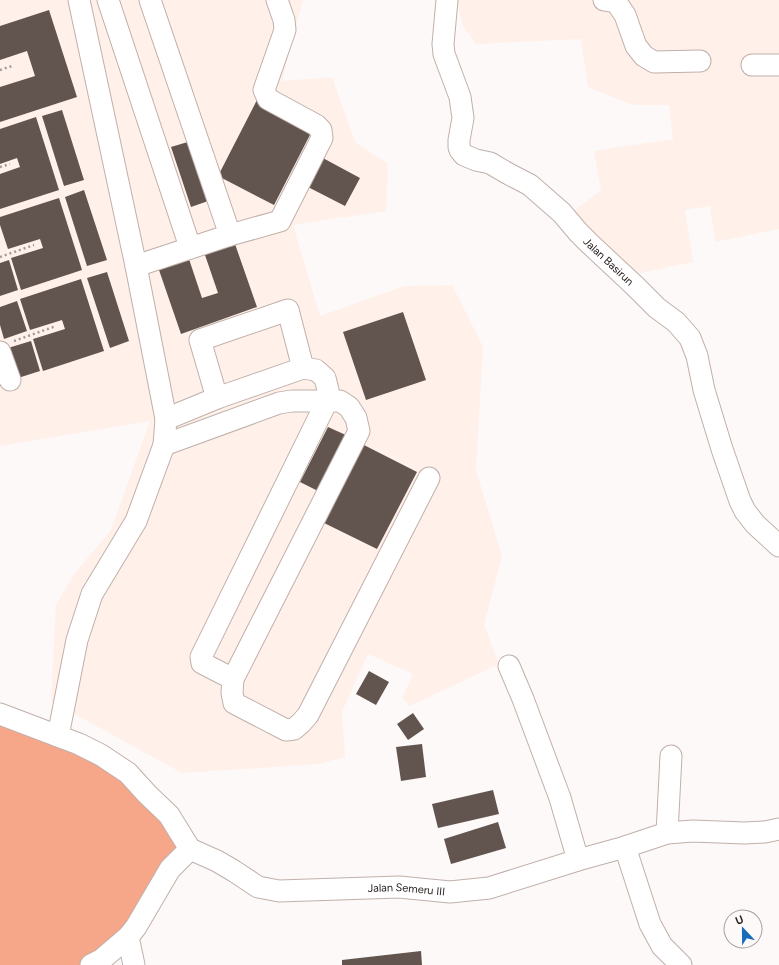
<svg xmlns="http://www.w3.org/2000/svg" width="779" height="965" font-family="Figtree,sans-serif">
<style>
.built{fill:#fff0ea}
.forest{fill:#f7a789}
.building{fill:#62544f}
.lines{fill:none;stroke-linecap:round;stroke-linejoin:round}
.minor-casing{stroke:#c0b0aa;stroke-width:23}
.path{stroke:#a09b9a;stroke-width:2.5;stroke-dasharray:2 3;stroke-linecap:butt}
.minor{stroke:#fff;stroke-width:21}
.labels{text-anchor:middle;stroke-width:4;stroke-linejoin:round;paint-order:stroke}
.street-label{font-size:11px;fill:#211b19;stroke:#fdf9f8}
</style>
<rect width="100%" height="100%" fill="#fdf9f8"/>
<path class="built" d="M0 0H303L282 81 332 77 355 142 388 164 386 211 293 225 320 316 404 286 452 285 483 347 476 470 502 556 484 625 499 664 410 706 402 698 413 674 368 654 342 712 345 757 319 764 182 773 51 701 56 605 74 574 111 530 150 421 0 446Z
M456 0H779V229L715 242 710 206 685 210 693 262 635 274 571 213 601 190 594 151 673 139 669 105H633L588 87 581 39 476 44 463 26Z"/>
<path class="forest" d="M0 704 71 734 183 834 138 929 85 965H0Z"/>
<path class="building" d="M49 10 77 97 0 122V87L35 76 27 51 0 60V26Z
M258 98 314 127 274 205 218 176Z
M62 110 84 180 64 186 42 116Z
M36 117 59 190 0 209V174L20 167 17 158 0 164V129Z
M191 141 211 200 191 207 171 147Z
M321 157 360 178 345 206 306 186Z
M84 190 107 260 87 266 65 197Z
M59 198 82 270 21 290 11 258 43 248 40 239 8 249 0 225V217Z
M235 244 257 307 181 334 159 270 189 259 202 298 218 293 205 255Z
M9 260 18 290 0 296V263Z
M107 272 129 341 110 348 87 278Z
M81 279 104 351 43 371 33 339 65 329 62 320 30 330 20 299Z
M17 301 27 331 4 339 0 325V307Z
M403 312 426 380 366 400 343 332Z
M31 341 40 371 18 378 8 348Z
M328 427 348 436 320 492 300 482Z
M360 443 417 472 377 549 320 521Z
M369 671 389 682 376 705 356 694Z
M413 713 424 729 408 740 397 724Z
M422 744 426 777 401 781 396 747Z
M493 790 499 814 438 828 432 804Z
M498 822 506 848 451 864 444 839Z
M421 951 422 965H342V960Z"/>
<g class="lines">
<g class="minor-casing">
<g id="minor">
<path d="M108 0 190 247"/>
<path d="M150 0 230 235"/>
<path id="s1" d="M447 0 443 44 444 54 460 97 463 118 459 140V147L460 150 464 155 476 160 490 163 507 173 530 185 562 213 578 232 590 244 635 286 657 308 676 322 690 338 697 356 704 390 722 449 740 501 745 511 755 524 779 546"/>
<path d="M604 0 616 2 625 15 636 46 644 56 654 62 700 61"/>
<path d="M752 65H779"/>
<path d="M136 266 230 235 280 221 322 138 321 130 316 125 268 99 264 90 285 30 284 20 277 0"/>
<path d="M0 352 10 380"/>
<path d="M217 398 200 340 288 310 303 368"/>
<path d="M166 419 217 398 303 368 316 370 325 378 328 390 327 401 201 657 202 663 233 679"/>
<path d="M164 445 279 403 292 401H340L349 407 356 418 359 431 233 679 232 693 234 703 286 730 294 729 301 723 308 715 429 478"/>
<path d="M509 666 523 699 560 798 578 860"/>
<path d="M0 714 79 744 101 755 128 773 147 794 169 815 190 849"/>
<path d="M58 736 77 640 92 594 136 521 164 445 166 419 136 266 79 0"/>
<path d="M667 833 671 756"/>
<path d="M625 847 650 924 662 946 681 965"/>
<path d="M128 937 134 965"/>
<path id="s2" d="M91 965 101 960 128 937 136 927 170 869 190 849 217 861 234 871 258 887 279 891 399 887 450 892 489 888 578 860 625 847 667 833 693 831 744 833 765 832 779 829"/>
</g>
</g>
<path class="path" d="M0 70 12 66
M0 167 10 164
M0 257 34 245
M14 341 56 326"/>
<use href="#minor" class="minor"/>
</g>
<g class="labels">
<g class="street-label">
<text dy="4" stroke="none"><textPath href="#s1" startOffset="343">Jalan Basirun</textPath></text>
<text dy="4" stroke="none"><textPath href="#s2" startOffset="382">Jalan Semeru III</textPath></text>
</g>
</g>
<g transform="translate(743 929) rotate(338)"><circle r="19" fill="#fdf9f8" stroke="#a5a09f"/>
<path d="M0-3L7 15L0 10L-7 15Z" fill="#176cba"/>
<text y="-6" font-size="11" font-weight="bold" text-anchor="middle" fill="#211b19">U</text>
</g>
</svg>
